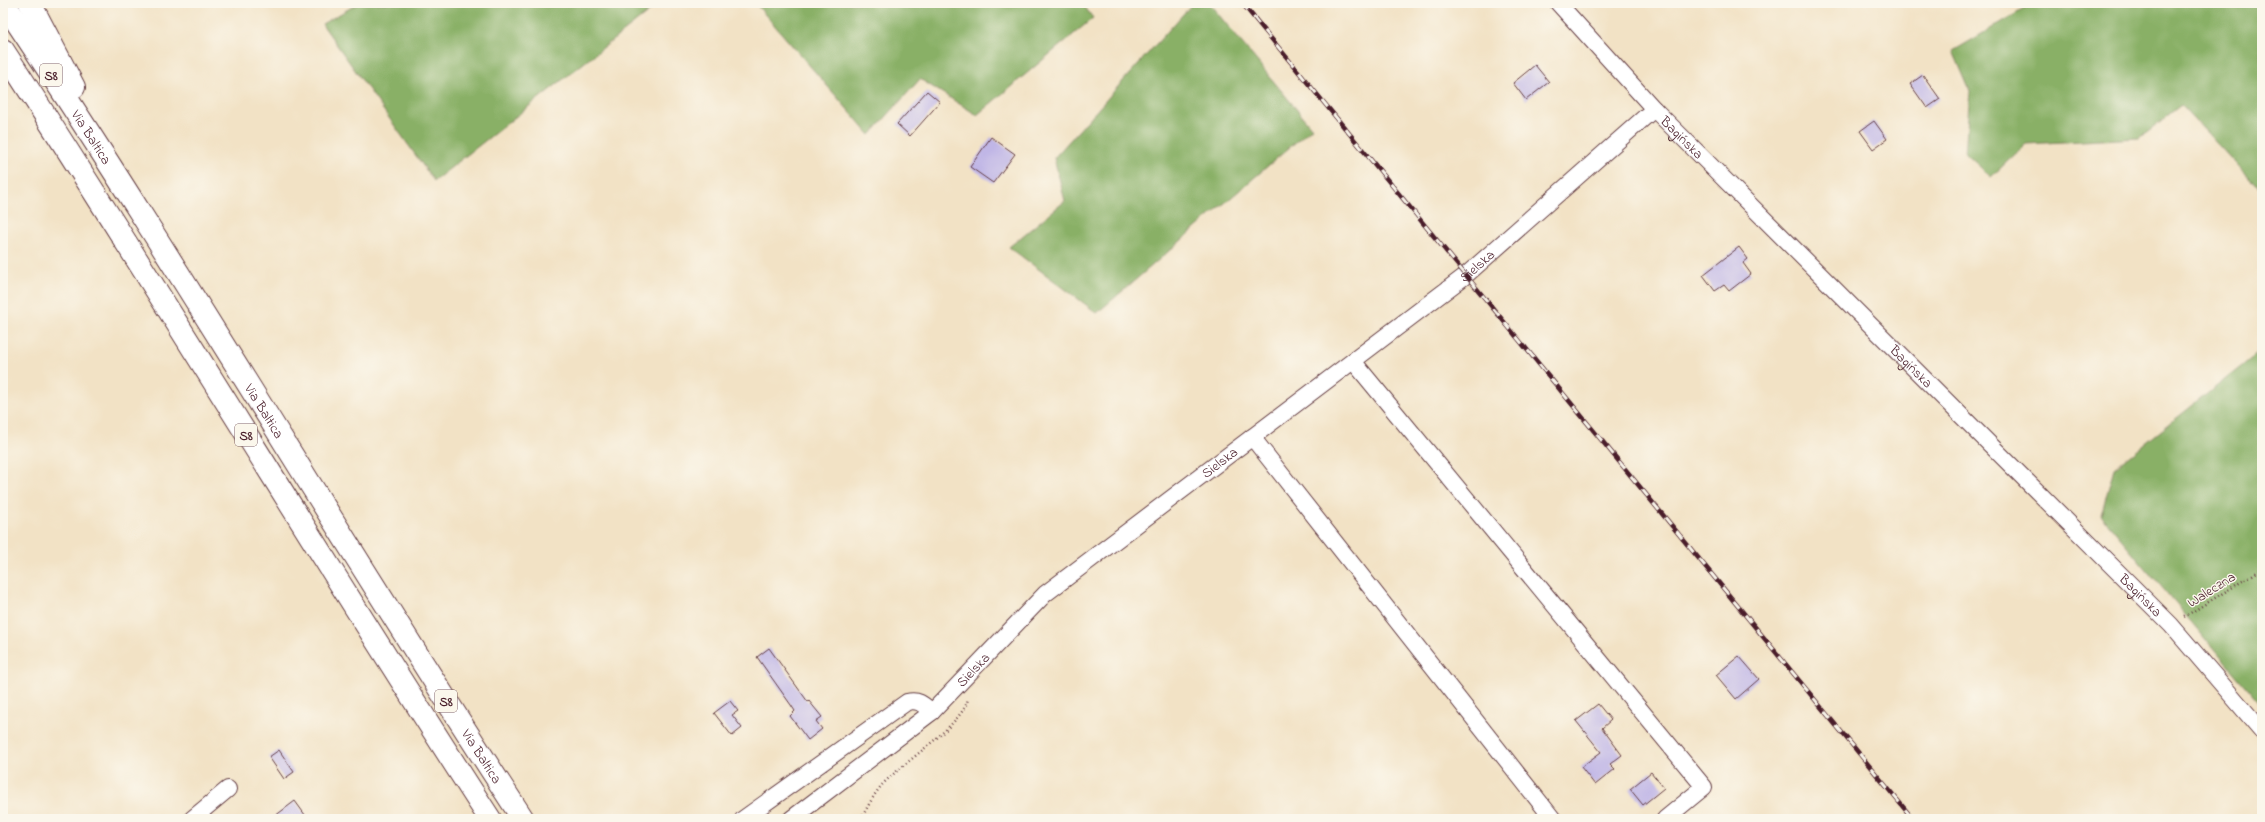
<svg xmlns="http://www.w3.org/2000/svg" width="2265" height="822" font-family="'Indie Flower',sans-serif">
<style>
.forest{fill:#89b066;stroke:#6a6848}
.building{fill:#c0b6e6}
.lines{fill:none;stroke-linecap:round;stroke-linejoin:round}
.minor-casing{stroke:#633c42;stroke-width:18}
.highway-casing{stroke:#633c42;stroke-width:24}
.path{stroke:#633c42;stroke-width:2.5;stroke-dasharray:1 3;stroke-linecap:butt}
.minor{stroke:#fff;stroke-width:16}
.highway{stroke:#fff;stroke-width:22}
.rail-casing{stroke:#4a1f2b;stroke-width:4.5}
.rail{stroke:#fbf7ec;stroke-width:3;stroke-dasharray:9;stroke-linecap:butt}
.labels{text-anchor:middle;stroke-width:3;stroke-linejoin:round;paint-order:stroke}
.shield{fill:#fbf7ec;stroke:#7f6065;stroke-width:1}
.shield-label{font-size:13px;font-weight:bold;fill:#4a1f2b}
.street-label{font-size:14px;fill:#4a1f2b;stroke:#fbf7ec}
</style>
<rect width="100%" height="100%" fill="#fbf7ec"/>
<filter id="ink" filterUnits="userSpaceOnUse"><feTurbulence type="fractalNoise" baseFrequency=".025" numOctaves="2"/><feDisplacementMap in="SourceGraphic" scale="8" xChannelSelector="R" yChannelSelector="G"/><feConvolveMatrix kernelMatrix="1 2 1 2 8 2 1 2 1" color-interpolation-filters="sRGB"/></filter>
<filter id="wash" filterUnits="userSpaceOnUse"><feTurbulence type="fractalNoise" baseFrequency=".012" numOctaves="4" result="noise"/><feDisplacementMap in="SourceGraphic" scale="16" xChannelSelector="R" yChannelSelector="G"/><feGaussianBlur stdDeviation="0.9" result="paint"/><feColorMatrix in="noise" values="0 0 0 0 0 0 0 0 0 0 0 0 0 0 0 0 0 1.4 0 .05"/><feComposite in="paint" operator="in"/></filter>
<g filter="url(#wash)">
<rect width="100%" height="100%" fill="#f2e2c5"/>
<path class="forest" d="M359 3H660L434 181 322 24Z
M755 3H1082L1093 18 977 115 920 79 870 135Z
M1193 3H1209L1312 128 1097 313 1009 247 1065 201 1054 158Z
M2034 3H2262V192L2181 105 2139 138 2026 144 1991 177 1965 153 1970 91 1953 51Z
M2262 350V706L2101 515 2114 468Z"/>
<g id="blocks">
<path class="building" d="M1535 65 1549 82 1526 100 1513 83Z
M1923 75 1940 99 1927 108 1910 84Z
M927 91 940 102 910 136 897 124Z
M1874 121 1887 139 1873 149 1860 131Z
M991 137 1015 154 993 183 970 167Z
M1739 247 1748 259 1743 263 1751 274 1729 291 1724 285 1715 291 1703 275Z
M769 648 808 702 809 701 822 717 816 721 822 729 808 740 790 716 795 711 791 705 757 657Z
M1739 656 1759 679 1736 699 1716 675Z
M730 701 738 711 732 715 742 728 732 736 714 713Z
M1598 704 1611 720 1602 728 1622 755 1610 764 1615 769 1595 785 1581 767 1601 752 1576 721Z
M279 750 294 772 284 779 269 757Z
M1651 772 1664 788 1643 805 1630 789Z
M295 801 308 819H271Z"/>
</g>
</g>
<g filter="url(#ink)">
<use href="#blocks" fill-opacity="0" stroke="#633c42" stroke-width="1"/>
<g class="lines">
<g class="minor-casing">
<g id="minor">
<path id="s1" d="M1558 3 1654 109 2171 625 2262 731"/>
<path d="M1353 361 1704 787 1665 819"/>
<path d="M1252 437 1553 819"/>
<path d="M192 819 228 789"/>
<path d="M743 819 907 702C918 699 923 704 932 712"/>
<path id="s2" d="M791 819 932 712 1045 594 1465 276 1654 109"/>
</g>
</g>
<g class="highway-casing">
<g id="highway">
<path id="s3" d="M4 3C183 271 346 549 523 819"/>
<path d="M30 3 74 87"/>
<path d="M3 50C169 305 325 565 490 819"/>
</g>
</g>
<path class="path" d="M2184 617 2262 569
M861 819C867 808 874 794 882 785 901 764 965 723 968 698"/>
<use href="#minor" class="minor"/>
<use href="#highway" class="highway"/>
<g class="rail-casing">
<path id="rail" d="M1242 3 1913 819"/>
</g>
<use href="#rail" class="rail"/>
</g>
</g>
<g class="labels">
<g class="shield">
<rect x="40" y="64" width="22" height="22" rx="3"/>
<rect x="235" y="424" width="22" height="22" rx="3"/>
<rect x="435" y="690" width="22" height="22" rx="3"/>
</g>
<g class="shield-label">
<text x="51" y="80">S8</text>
<text x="246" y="440">S8</text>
<text x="446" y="706">S8</text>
</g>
<g class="street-label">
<text dy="5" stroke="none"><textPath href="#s3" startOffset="160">Via Baltica</textPath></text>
<text dy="5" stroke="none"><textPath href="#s1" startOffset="183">Bagińska</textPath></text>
<text dy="5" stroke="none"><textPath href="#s2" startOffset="883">Sielska</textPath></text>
<text dy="5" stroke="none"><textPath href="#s1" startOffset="507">Bagińska</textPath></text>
<text dy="5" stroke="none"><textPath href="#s3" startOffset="484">Via Baltica</textPath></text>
<text dy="5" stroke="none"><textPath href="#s2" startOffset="559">Sielska</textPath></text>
<text transform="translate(2211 589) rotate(-32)" y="5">Waleczna</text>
<text dy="5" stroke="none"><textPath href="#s1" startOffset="831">Bagińska</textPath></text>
<text dy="5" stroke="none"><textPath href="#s2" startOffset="236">Sielska</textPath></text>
<text dy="5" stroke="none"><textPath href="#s3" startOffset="892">Via Baltica</textPath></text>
</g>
</g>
<rect width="2265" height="822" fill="none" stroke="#fbf7ec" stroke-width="16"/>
</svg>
